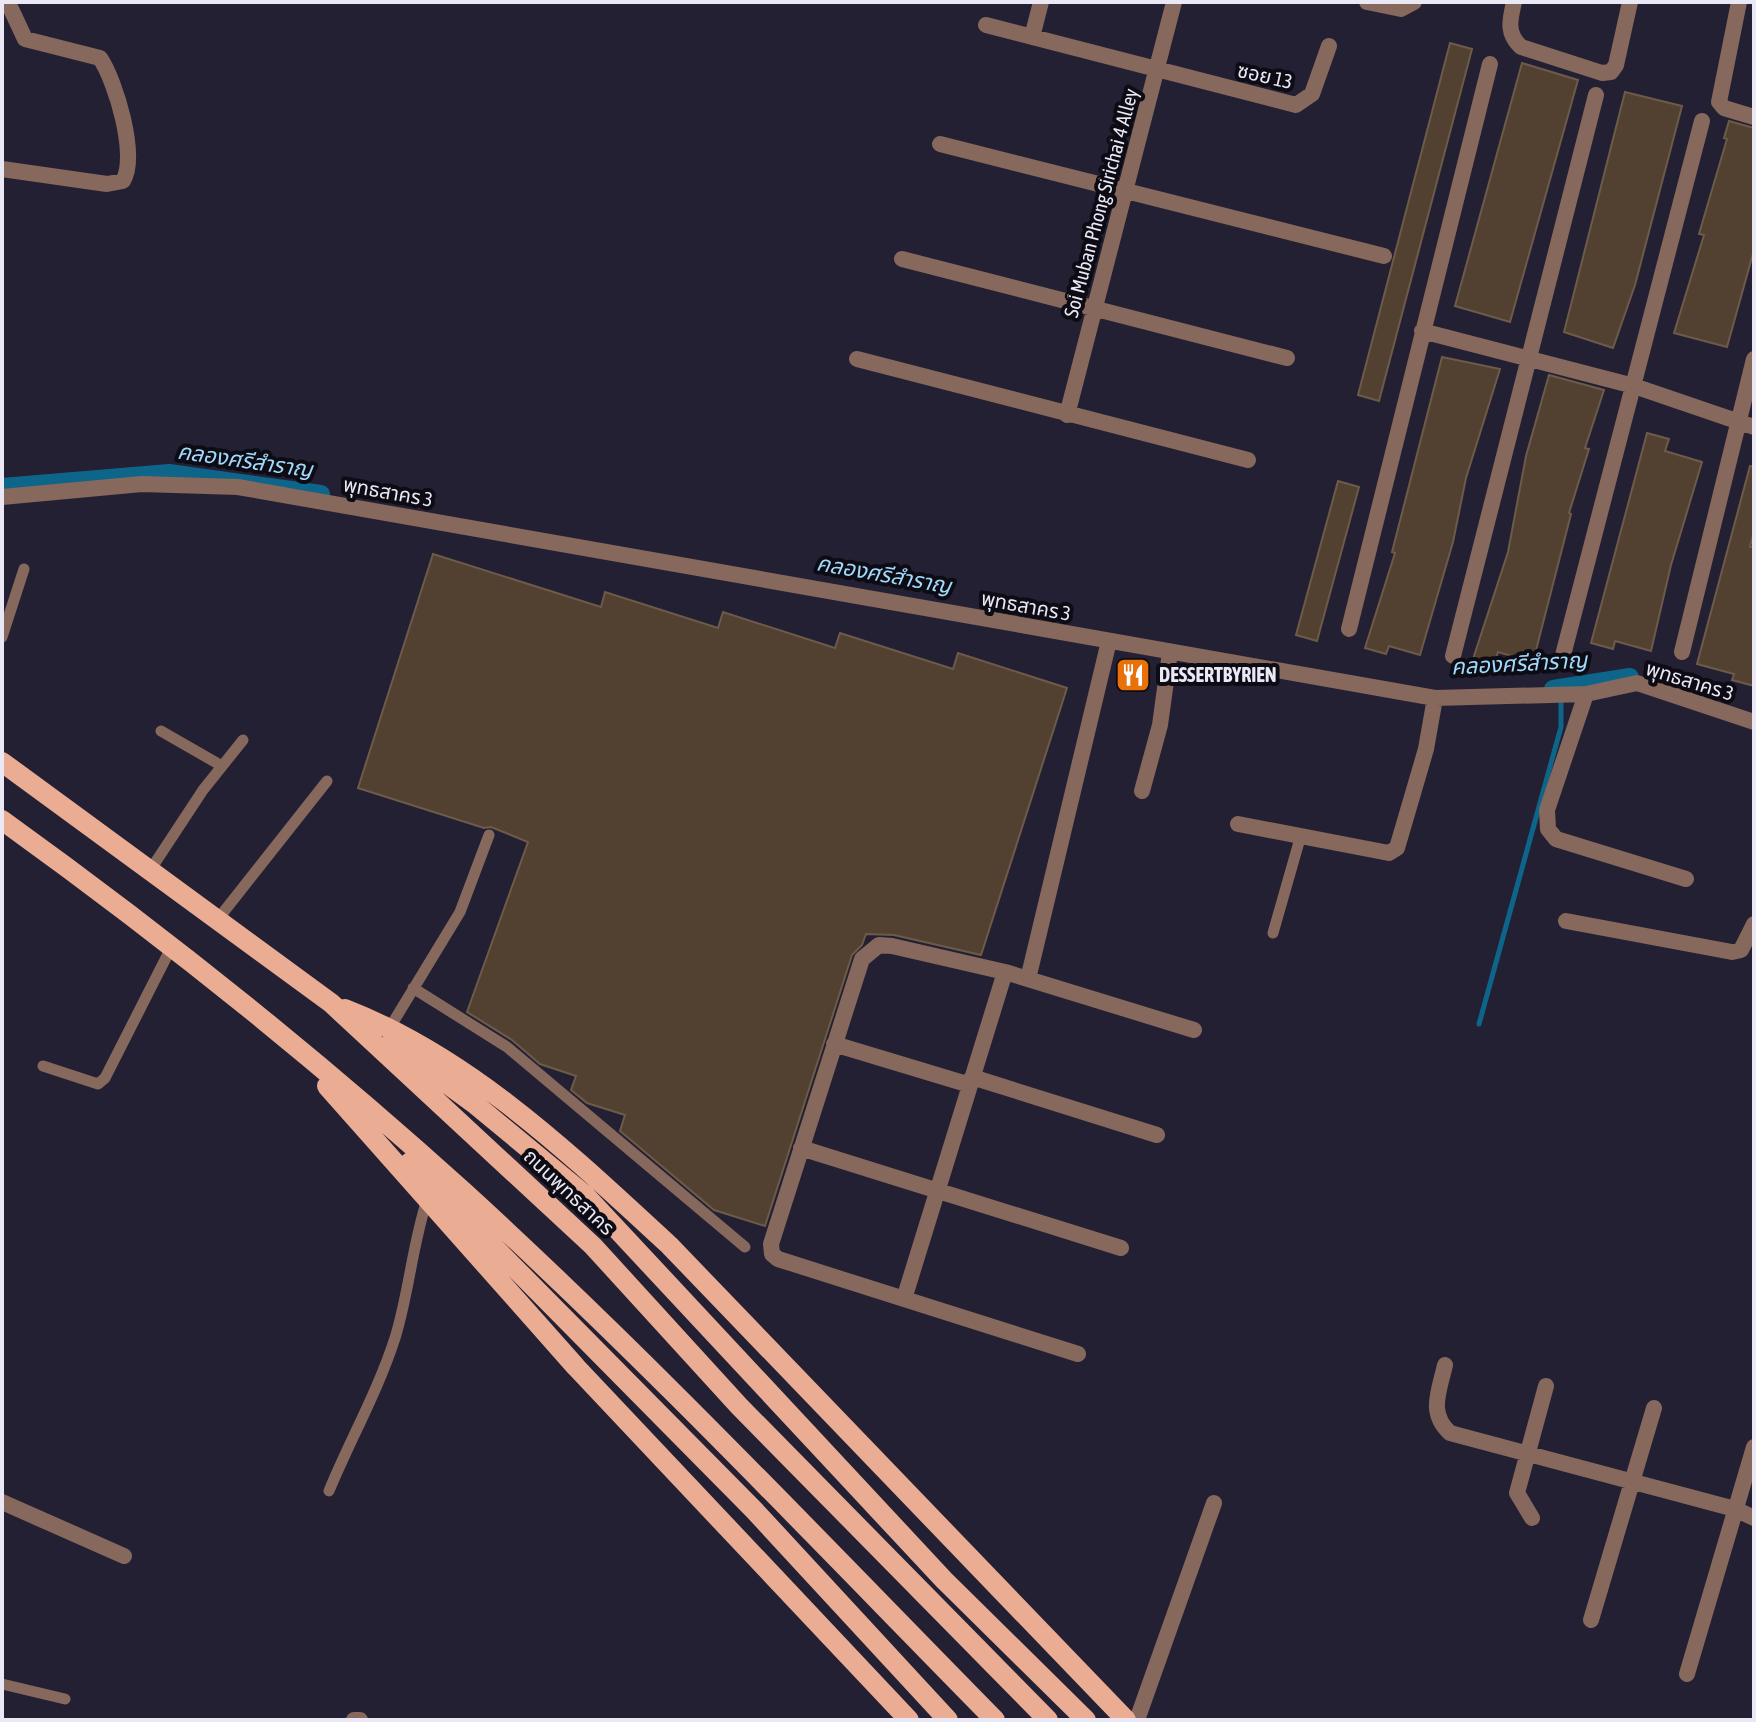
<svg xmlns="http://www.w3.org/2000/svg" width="1756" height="1722" font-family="'Asap Condensed','Noto Sans Thai',sans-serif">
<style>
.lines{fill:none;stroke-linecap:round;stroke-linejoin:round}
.stream{stroke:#0e658a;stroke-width:5}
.canal{stroke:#0e658a;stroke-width:18}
.building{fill:#524131;stroke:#6d5b4a;stroke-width:2}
.lane{stroke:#86685c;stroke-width:11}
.street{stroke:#86685c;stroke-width:16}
.primary{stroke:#eaac93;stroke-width:20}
.labels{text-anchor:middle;stroke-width:8;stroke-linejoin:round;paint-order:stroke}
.street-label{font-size:20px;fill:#eae8f4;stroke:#0d0b14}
.poi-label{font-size:20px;font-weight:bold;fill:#eae8f4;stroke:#0d0b14;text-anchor:start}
.water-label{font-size:22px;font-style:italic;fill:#a0dafb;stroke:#0d0b14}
</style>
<rect width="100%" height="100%" fill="#242033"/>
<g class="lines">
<path class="stream" d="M1479 1024 1561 727V698"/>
<path class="canal" d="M2 487 169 473 321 494
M1553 689 1630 677"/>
</g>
<path class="building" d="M1450 43 1472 49 1379 401 1358 395Z
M1522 63 1578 80 1510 322 1455 306Z
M1625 92 1682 106 1635 285 1613 348 1564 332Z
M1729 121 1754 128V250L1727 347 1674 333 1704 235 1699 234 1727 139 1724 138Z
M1442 357 1500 369 1466 478 1453 542 1420 655 1389 646 1386 654 1365 648 1395 553 1392 552Z
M1549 375 1604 390 1585 448 1589 449 1569 513 1571 514 1533 662 1498 652 1494 665 1473 659 1508 552 1526 456Z
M1647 433 1669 439 1665 451 1702 462 1671 565 1651 651 1615 641 1613 649 1591 643Z
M1750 466 1754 467V532L1750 547H1754V686L1732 680 1734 674 1697 664Z
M1338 481 1359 487 1317 641 1296 635Z
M433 554 601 607 605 592 718 628 723 612 835 648 840 633 953 669 958 653 1067 688 981 955 894 935 866 934 862 945 852 955 765 1226 714 1210 620 1131 625 1115 587 1103 571 1090 576 1076 540 1064 512 1040 467 1012 528 842 491 827 484 828 358 788Z"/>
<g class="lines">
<path class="lane" d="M2 637 24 569
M161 731 222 766
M151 869 203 790 243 740
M218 919 327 781
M1273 933 1301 835
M413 988 507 1047 745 1247
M389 1029 460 912 489 835
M43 1066 98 1084 105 1078 172 946
M329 1491C350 1440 378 1391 395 1338 409 1293 412 1246 427 1200
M2 1684 65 1699"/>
<path class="street" d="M2 2 11 9 25 39 100 58C116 82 138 156 123 181L107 184 2 169
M1367 2 1401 9 1414 2
M1514 2C1510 20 1506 33 1521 47L1602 73 1611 72 1616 65 1630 2
M1739 2 1719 102 1724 108 1754 117
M986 25 1296 105 1312 94 1329 46
M1032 37 1041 2
M940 144 1384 256
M902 259 1287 358
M1422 331 1634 386 1754 427
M857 359 1248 460
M1067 415 1174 2
M2 497 142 484 238 487 1435 698 1586 694 1637 683 1754 722
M1349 629 1490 64
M1682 652 1754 359
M1453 656 1596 95
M1562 659 1702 121
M1586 694 1547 810 1548 829 1556 839 1686 879
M1142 791 1160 725 1170 652
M1238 824 1389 853 1397 848 1426 749 1435 698
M1566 921 1732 952 1741 950 1754 924
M1028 979 1109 641
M834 1044 970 1085
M972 1077 1157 1135
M801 1148 1121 1248
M904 1299 1005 972
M1078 1354 778 1259 772 1254 771 1244 862 959 879 945 892 946 1005 972 1194 1030
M1445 1365C1439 1392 1428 1413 1450 1433L1735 1509 1754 1518
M2 1502 124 1556
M1532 1518 1517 1493 1546 1386
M1591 1620 1654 1408
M1687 1674 1754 1447
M354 1720H360
M1137 1720 1214 1503"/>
<path class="primary" d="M2 762 331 1003 593 1246 739 1406 1048 1720
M2 820C162 935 317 1059 464 1192 648 1360 820 1542 995 1720
M345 1009C471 1058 571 1155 669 1245L1126 1720
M391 1043 476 1105 586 1196 944 1580 1086 1720
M327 1086 576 1367 909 1720
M410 1162 754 1510 948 1720"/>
</g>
<defs>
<g id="restaurant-square" transform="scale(1.8)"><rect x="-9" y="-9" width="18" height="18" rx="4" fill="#e8710a" stroke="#0d0b14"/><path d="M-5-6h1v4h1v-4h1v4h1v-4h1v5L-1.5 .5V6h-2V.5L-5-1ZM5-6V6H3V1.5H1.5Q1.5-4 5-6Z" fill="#fff"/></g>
</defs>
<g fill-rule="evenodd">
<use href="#restaurant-square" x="1133" y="675"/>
</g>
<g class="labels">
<g class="street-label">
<text transform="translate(1265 76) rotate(13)" y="7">ซอย 13</text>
<text transform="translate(1101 203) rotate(-75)" y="7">Soi Muban Phong Sirichai 4 Alley</text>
<text transform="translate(388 492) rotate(10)" y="7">พุทธสาคร 3</text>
<text transform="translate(1026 606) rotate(10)" y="7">พุทธสาคร 3</text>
<text transform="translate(1690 681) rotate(17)" y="7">พุทธสาคร 3</text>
<text transform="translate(569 1192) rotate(43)" y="7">ถนนพุทธสาคร</text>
</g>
<g class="poi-label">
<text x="1159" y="682">DESSERTBYRIEN</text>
</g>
<g class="water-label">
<text transform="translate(245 460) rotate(8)" y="8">คลองศรีสำราญ</text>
<text transform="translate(884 574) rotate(10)" y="8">คลองศรีสำราญ</text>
<text transform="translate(1519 663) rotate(-3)" y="8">คลองศรีสำราญ</text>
</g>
</g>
<rect width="1756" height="1722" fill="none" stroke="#eae8f4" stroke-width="8"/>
</svg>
